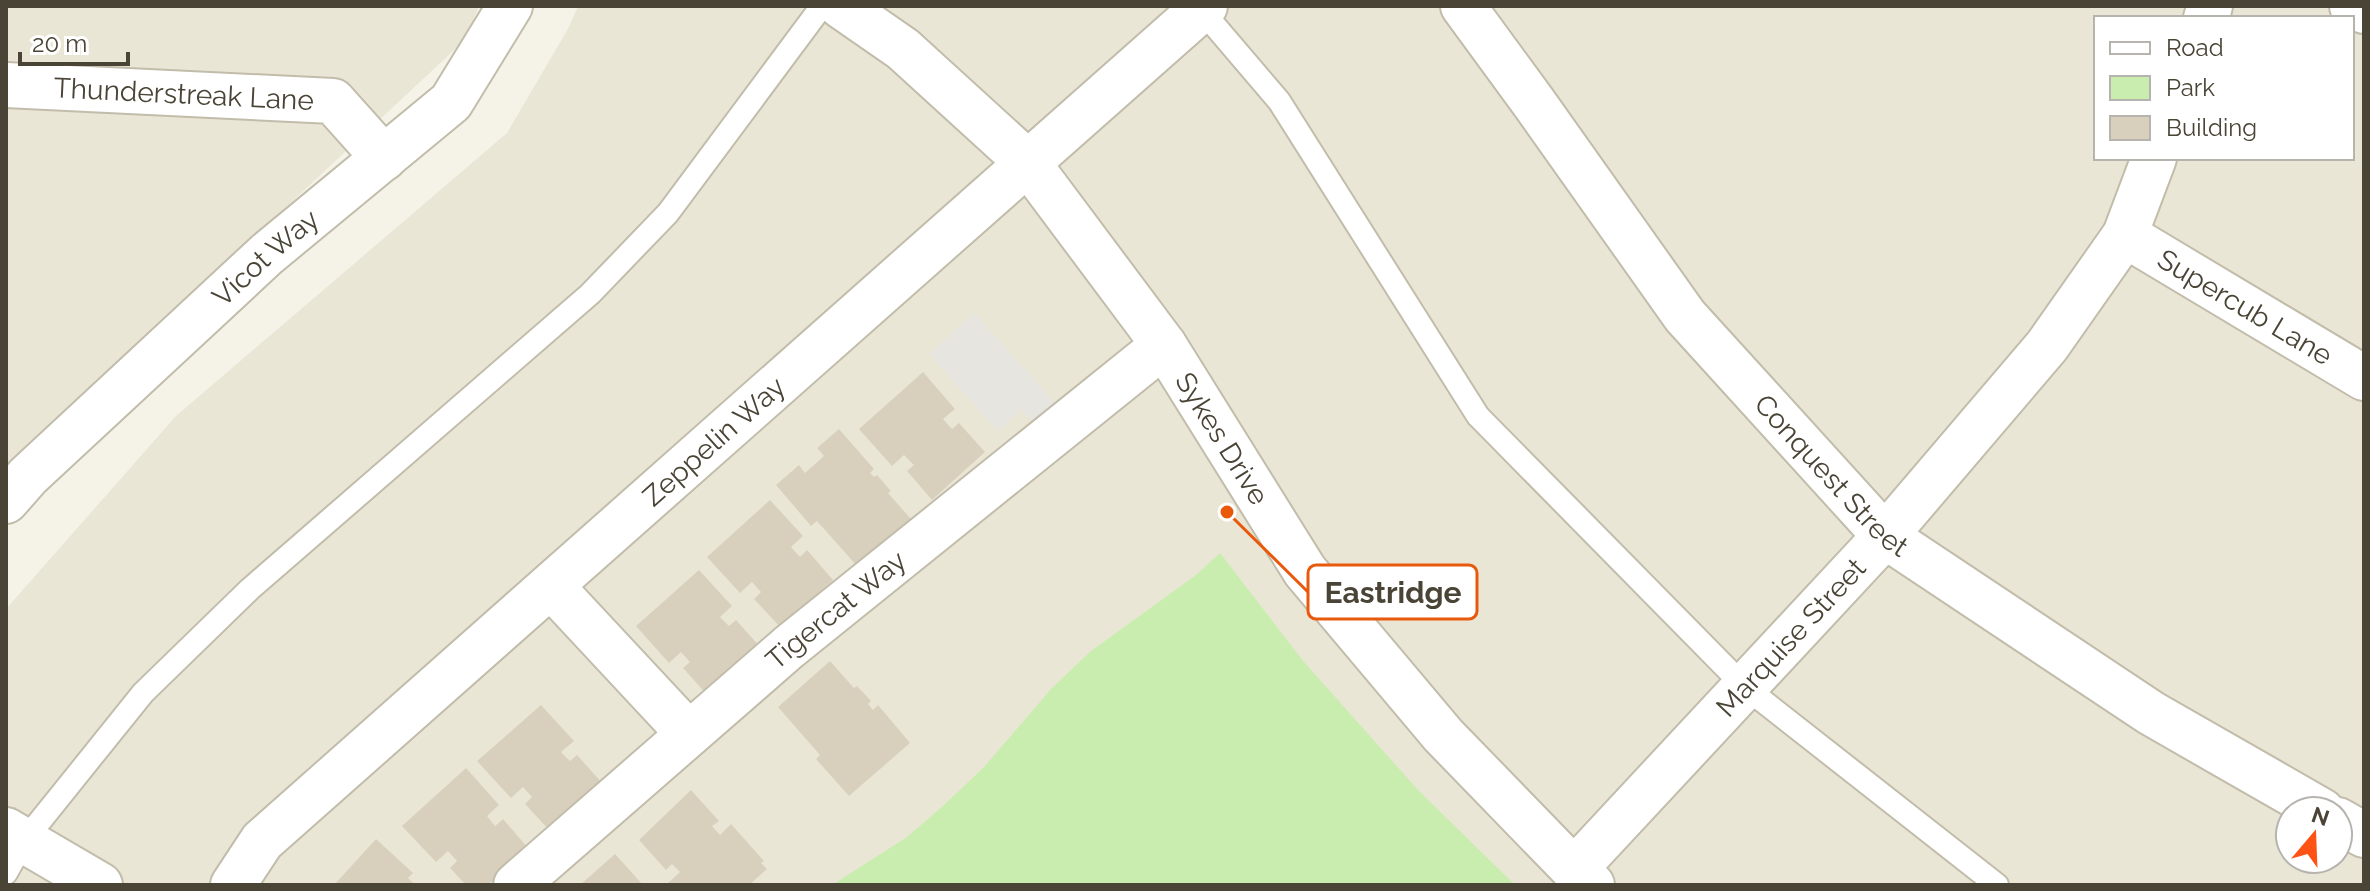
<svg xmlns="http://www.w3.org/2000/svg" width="2370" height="891" font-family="Raleway,sans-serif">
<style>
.residential{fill:#eae6d6;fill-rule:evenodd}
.green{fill:#c9edae}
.parking{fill:#e6e5e0}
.building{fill:#d8d0bd}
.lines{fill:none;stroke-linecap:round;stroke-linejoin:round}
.service-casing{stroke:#c2bcaa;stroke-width:26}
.minor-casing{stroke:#c2bcaa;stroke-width:48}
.service{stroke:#fff;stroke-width:22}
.minor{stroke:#fff;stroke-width:44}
.labels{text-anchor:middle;stroke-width:6;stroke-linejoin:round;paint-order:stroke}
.street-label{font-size:28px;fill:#4a4436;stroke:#fff}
.leader{fill:none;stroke:#e8590c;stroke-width:3}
.callout-dot{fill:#e8590c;stroke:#fff;stroke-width:3}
.callout{fill:#fff;stroke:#e8590c;stroke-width:3}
.callout-label{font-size:30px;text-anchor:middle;font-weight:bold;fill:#4a4436}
</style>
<rect width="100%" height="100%" fill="#f5f3e8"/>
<path class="residential" d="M6 6H479L466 39 117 365 6 484Z
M578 6H2364V885H6V609L176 416 507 133 569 27ZM2096 18H2352V158H2096ZM2290 811H2338V859H2290Z"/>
<path class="green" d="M1220 553 1304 662 1418 790 1515 885H832L907 837 943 806 984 767 1052 688 1091 651 1196 575Z"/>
<path class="parking" d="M974 313 1057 405 1035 424 1021 410 998 431 929 354Z"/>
<path class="building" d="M923 372 955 409 943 419 952 429 959 423 985 452 932 500 907 471 914 465 904 455 892 466 859 429Z
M839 429 874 469 870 473 874 477 877 475 891 491 888 493 911 519 857 566 817 521 811 526 776 485 799 465 805 473 824 456 817 448Z
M770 500 803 536 791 547 800 557 807 550 833 580 780 627 754 599 761 592 752 582 740 593 707 557Z
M699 570 732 606 720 617 729 626 736 620 762 649 709 697 683 668 690 662 681 652 669 663 636 626Z
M830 661 854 688 857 686 871 701 868 704 873 710 878 705 910 743 849 796 816 759 820 755 778 707Z
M541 705 574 741 561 752 570 761 577 755 604 785 551 832 525 804 532 797 523 787 511 798 477 761Z
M466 768 499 805 487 816 495 826 503 819 529 849 488 885H466L450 868 457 861 448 851 436 862 402 826Z
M691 790 719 821 712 826 720 835 731 824 764 861 761 863 767 869 749 885H671L668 883 680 872 672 864 666 870 639 840Z
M376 839 413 873 408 878 415 885H334Z
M615 854 643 885H580Z"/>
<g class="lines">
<g class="service-casing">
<path id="service" d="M1198 6 1279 101 1478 416 1745 687 1997 885
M6 873 24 841 143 693 250 589 590 294 668 213 822 6"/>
</g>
<g class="minor-casing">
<g id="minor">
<path id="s1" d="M841 6 903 49 1028 163 1164 345 1305 571 1443 735 1574 870 1592 885"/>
<path id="s2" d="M1463 6 1534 103 1685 316 1885 536 2151 713 2322 811"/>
<path d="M2352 6 2364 11"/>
<path d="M2206 18 2210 6"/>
<path id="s3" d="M6 85 333 101 384 158"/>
<path id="s4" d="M2125 235 2364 378"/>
<path id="s5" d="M6 501 28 476 267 254 451 102 510 6"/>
<path d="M551 586 689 734"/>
<path d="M2338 820 2364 835"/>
<path d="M6 830 100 885"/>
<path id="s6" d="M1574 870 1885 536 2047 346 2125 235 2154 158"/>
<path id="s7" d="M233 885 262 841 1205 6"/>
<path id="s8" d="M516 885 789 647 1164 345"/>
</g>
</g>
<use href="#service" class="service"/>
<use href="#minor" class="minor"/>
</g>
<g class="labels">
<g class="street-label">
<text dy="10" stroke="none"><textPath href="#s3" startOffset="178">Thunderstreak Lane</textPath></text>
<text dy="10" stroke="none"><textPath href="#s5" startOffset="356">Vicot Way</textPath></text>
<text dy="10" stroke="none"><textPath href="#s4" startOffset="140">Supercub Lane</textPath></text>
<text dy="10" stroke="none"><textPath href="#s1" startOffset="582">Sykes Drive</textPath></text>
<text dy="10" stroke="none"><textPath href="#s7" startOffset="656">Zeppelin Way</textPath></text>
<text dy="10" stroke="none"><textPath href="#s2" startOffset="598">Conquest Street</textPath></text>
<text dy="10" stroke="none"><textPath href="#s8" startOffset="422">Tigercat Way</textPath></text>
<text dy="10" stroke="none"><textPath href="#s6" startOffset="318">Marquise Street</textPath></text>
</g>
</g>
<path class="leader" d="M1227 512L1308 592"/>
<circle class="callout-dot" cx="1227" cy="512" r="8"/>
<rect class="callout" x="1308" y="565" width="169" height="54" rx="8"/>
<g class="callout-label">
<text x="1393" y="603">Eastridge</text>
</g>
<rect width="2370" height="891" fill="none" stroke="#4a4436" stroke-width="16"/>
<rect x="2094" y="16" width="260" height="144" fill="#ffffff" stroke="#b7b4af" stroke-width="2"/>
<rect x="2110" y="42" width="40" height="12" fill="#ffffff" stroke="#b7b4af" stroke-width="2"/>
<text x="2166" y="56" font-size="24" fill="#4a4436">Road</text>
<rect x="2110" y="76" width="40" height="24" fill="#c9edae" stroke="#b7b4af" stroke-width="2"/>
<text x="2166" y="96" font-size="24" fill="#4a4436">Park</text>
<rect x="2110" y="116" width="40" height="24" fill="#d8d0bd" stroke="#b7b4af" stroke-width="2"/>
<text x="2166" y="136" font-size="24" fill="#4a4436">Building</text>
<g transform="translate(2314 835) rotate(19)"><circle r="38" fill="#ffffff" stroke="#b7b4af" stroke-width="2"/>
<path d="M0-6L14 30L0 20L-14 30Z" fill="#ff5316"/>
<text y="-12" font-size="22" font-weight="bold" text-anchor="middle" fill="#4a4436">N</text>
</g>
<path d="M20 52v12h108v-12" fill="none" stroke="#4a4436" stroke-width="4"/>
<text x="32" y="52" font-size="24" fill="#4a4436" stroke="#ffffff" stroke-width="6" paint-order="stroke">20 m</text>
</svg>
